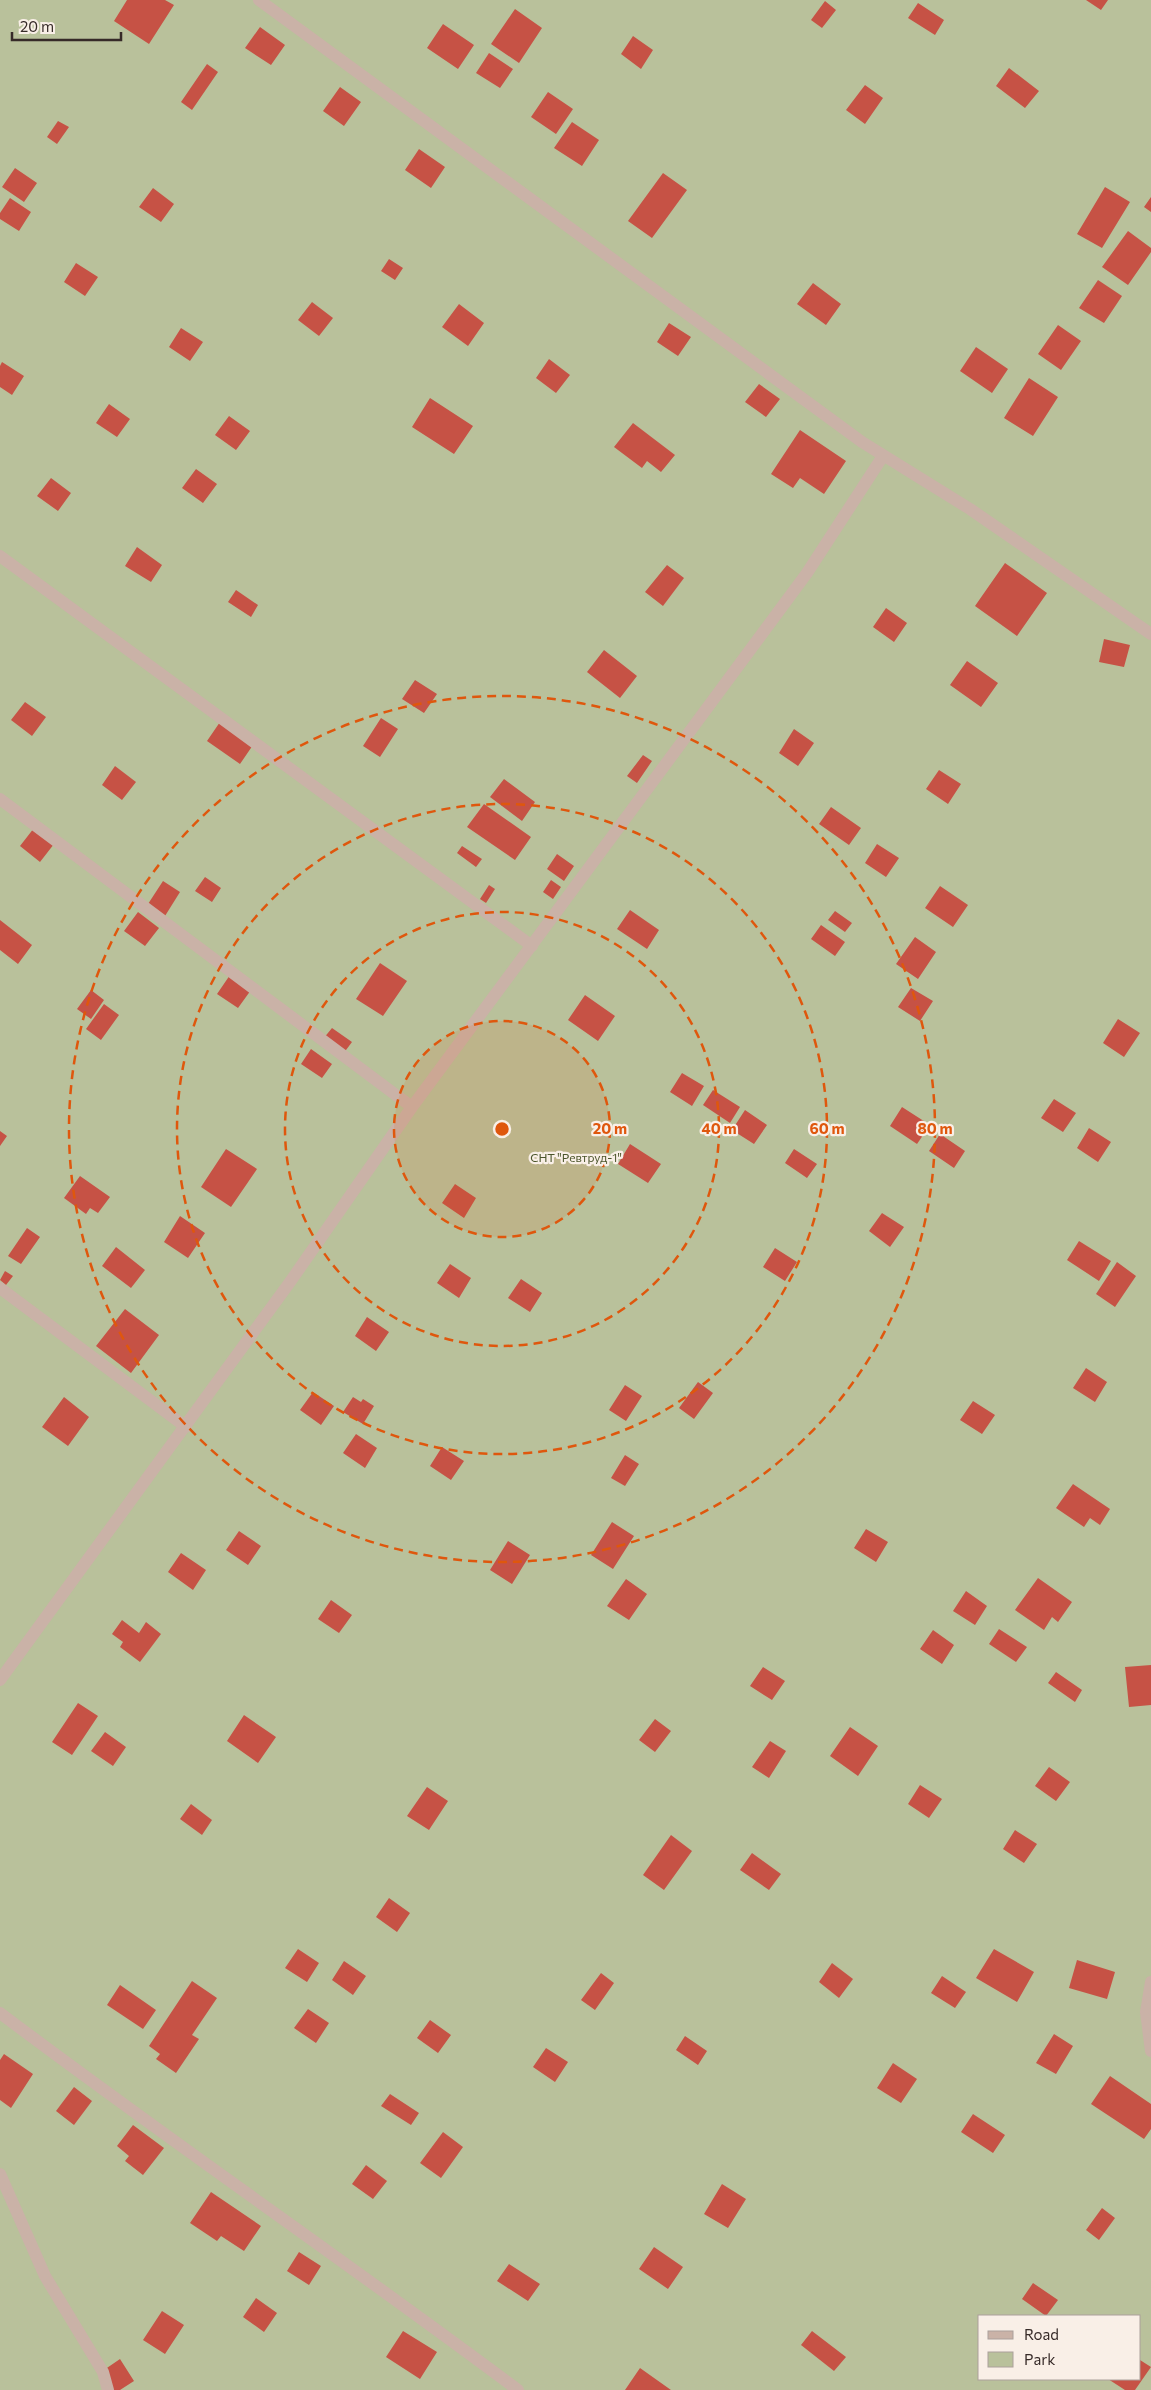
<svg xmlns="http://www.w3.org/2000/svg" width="1151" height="2390" font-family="Commissioner,sans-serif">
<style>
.green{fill:#b9c19b;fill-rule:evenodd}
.building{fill:#c65245}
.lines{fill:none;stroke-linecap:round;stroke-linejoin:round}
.minor{stroke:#cab2a7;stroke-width:12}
.ring{fill:none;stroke:#df570d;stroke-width:2.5;stroke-dasharray:9 6}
.labels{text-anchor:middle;stroke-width:4.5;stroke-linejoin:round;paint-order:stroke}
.park-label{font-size:12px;fill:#4b552b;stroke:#f9efe7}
.centre{fill:#df570d;stroke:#f9efe7;stroke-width:2.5}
.ring-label{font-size:15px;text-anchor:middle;font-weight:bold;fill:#df570d;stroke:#f9efe7;stroke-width:4.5;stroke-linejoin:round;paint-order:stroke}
</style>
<rect width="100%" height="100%" fill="#f2e4db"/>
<path class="green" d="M0 0H1151V2390H0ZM980 2316H1140V2379H980Z"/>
<path class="building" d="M127 0H165L174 5 149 44 114 21Z
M1086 0H1108L1101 10Z
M825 1 836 10 822 28 811 20Z
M918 3 944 20 935 35 908 18Z
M515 9 542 28 519 63 491 44Z
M443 24 474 45 458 69 427 48Z
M260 27 285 45 271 65 245 48Z
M633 36 653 50 641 69 621 54Z
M489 53 513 69 500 88 476 73Z
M207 64 218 72 192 110 181 102Z
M1009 68 1039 91 1025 108 996 86Z
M865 85 883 98 865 124 846 110Z
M340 87 361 102 344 126 323 111Z
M548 92 573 109 556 134 531 117Z
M58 121 69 127 57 144 47 137Z
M572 122 599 140 582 166 554 148Z
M419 149 445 167 431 188 405 170Z
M15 168 37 183 24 202 2 187Z
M663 173 687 190 652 238 628 221Z
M1105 187 1130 202 1102 248 1077 234Z
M153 188 174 204 161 222 139 207Z
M1151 197V212L1144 207Z
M10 198 31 212 19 231 0 219V213Z
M1128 231 1151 248V252L1128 285 1102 267Z
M389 259 403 268 395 280 381 271Z
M76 263 98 277 85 296 64 282Z
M1098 280 1122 296 1104 323 1079 308Z
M813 283 841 304 826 325 797 304Z
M312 302 333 318 319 336 298 320Z
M459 304 484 323 468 346 442 327Z
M669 323 691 337 678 356 657 342Z
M1058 325 1081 341 1061 370 1038 354Z
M181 328 203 342 190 361 169 347Z
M976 347 1008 369 992 393 960 371Z
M549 359 570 375 556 393 536 378Z
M2 362 24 376 12 395 0 387V366Z
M1029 378 1058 397 1033 436 1004 418Z
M759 384 780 399 766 417 745 402Z
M430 398 473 426 454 454 412 427Z
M109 404 130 419 117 437 96 423Z
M229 416 250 431 236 450 215 435Z
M633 423 675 455 661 472 647 461 642 468 614 447Z
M800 430 846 461 824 494 800 478 793 488 771 474Z
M196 469 217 484 203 503 182 488Z
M51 478 71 493 58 511 37 496Z
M137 547 162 565 151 582 125 566Z
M1005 563 1047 593 1017 636 975 606Z
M667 565 684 578 663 606 645 592Z
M236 590 258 605 251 617 228 602Z
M886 608 907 623 894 642 873 627Z
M1104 639 1130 645 1124 667 1099 662Z
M604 650 637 676 620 698 587 672Z
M967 661 998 683 981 707 950 685Z
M415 680 437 694 424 713 402 699Z
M25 702 46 717 32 736 11 720Z
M381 718 398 729 380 757 363 746Z
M220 722 253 745 240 764 207 741Z
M794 729 814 743 798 766 779 753Z
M643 755 652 761 637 783 627 776Z
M115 766 136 782 122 800 102 785Z
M939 770 961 784 948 804 926 789Z
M504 779 535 802 522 821 490 797Z
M484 804 531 837 515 860 467 827Z
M831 807 861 828 849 845 819 824Z
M34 828 54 844 40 862 20 846Z
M877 844 899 858 886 877 865 863Z
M462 846 482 859 476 867 457 853Z
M557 854 574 866 564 881 547 869Z
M205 877 221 888 212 902 195 891Z
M551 880 561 887 553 899 543 892Z
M163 881 180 892 165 916 148 904Z
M489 885 495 889 486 903 480 899Z
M940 886 968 905 953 927 925 908Z
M630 910 659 930 647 949 617 929Z
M835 911 852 923 845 932 828 920Z
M138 912 159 928 145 946 124 931Z
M0 920 32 945 18 964 0 950Z
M821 925 845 942 835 956 811 939Z
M915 937 936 952 918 979 896 964Z
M380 963 407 981 383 1016 356 999Z
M230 975 251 990 238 1008 217 994Z
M911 988 933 1001 920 1021 898 1007Z
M91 990 104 1000 91 1019 77 1009Z
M585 995 615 1016 598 1041 568 1020Z
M104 1004 119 1015 101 1040 86 1029Z
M1118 1019 1140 1033 1124 1057 1103 1043Z
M332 1028 352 1042 343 1054 323 1039Z
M311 1049 332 1064 322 1078 301 1064Z
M682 1073 704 1086 692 1106 670 1092Z
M713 1090 740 1107 730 1123 703 1105Z
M1054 1099 1076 1113 1063 1132 1041 1118Z
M902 1107 930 1125 917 1144 890 1126Z
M745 1110 767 1125 754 1144 732 1130Z
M1089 1128 1111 1142 1098 1162 1077 1148Z
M0 1131 7 1136 0 1146Z
M940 1134 965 1151 954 1168 929 1151Z
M630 1144 661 1164 648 1183 618 1164Z
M226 1149 257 1169 231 1207 201 1187Z
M794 1149 817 1164 807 1178 785 1163Z
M80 1176 110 1197 98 1213 90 1208 86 1214 64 1198Z
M455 1184 476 1198 464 1218 442 1203Z
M882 1213 904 1227 890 1247 869 1231Z
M180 1216 205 1233 188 1258 164 1242Z
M27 1228 40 1237 21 1264 8 1256Z
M1079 1241 1111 1261 1099 1281 1067 1260Z
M116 1247 145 1270 131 1288 102 1266Z
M775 1248 797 1262 785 1281 763 1267Z
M1117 1262 1136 1276 1115 1307 1096 1294Z
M450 1264 471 1278 459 1298 437 1283Z
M5 1271 13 1276 6 1285 0 1280Z
M521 1279 542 1293 530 1312 508 1298Z
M125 1309 159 1335 131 1373 96 1346Z
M367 1317 389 1332 376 1351 355 1336Z
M1086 1368 1107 1382 1095 1402 1073 1388Z
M698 1382 713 1393 694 1419 679 1408Z
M625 1385 642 1396 626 1421 609 1410Z
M313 1392 334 1406 321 1425 300 1410Z
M64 1397 89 1417 68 1446 42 1427Z
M353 1397 361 1402 363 1399 374 1406 363 1424 343 1412Z
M973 1401 995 1415 982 1434 960 1420Z
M356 1434 377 1448 365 1468 343 1453Z
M442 1447 464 1461 451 1480 430 1466Z
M625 1455 639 1464 625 1486 611 1478Z
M1073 1484 1110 1509 1100 1525 1090 1518 1084 1527 1056 1508Z
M612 1522 634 1536 613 1569 591 1555Z
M866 1529 888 1542 876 1562 854 1548Z
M239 1531 261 1546 248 1565 226 1550Z
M508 1541 530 1555 512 1584 490 1570Z
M181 1553 206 1570 193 1590 168 1572Z
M1038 1578 1072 1602 1058 1622 1052 1617 1044 1630 1015 1610Z
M626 1579 647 1594 629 1620 607 1606Z
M966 1591 987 1606 975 1625 953 1611Z
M331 1600 352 1615 339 1633 318 1619Z
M122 1620 139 1633 146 1622 161 1634 140 1662 120 1647 123 1642 112 1634Z
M999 1629 1027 1647 1016 1662 989 1644Z
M933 1630 954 1645 942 1664 920 1649Z
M1151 1665V1705L1129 1707 1125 1667Z
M763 1667 785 1681 772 1700 750 1686Z
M1056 1672 1082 1690 1075 1702 1048 1683Z
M78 1703 98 1716 72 1755 52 1742Z
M244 1715 276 1737 258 1763 227 1741Z
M655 1719 671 1731 655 1752 639 1740Z
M850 1727 878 1746 858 1776 830 1756Z
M105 1732 126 1747 113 1766 91 1751Z
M770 1741 786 1751 769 1778 752 1767Z
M1049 1767 1070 1782 1056 1801 1035 1786Z
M920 1785 942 1799 929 1818 908 1804Z
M427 1787 448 1801 429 1830 407 1816Z
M191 1804 212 1820 202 1835 180 1819Z
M1015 1830 1037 1844 1024 1863 1003 1849Z
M671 1835 692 1851 664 1890 643 1875Z
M752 1853 781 1874 769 1890 740 1870Z
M389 1898 410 1913 397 1932 376 1917Z
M298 1949 319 1963 307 1982 285 1968Z
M994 1949 1034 1972 1017 2002 976 1978Z
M1077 1960 1115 1972 1107 1999 1069 1988Z
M344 1961 366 1976 353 1995 332 1980Z
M832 1963 853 1979 839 1998 819 1982Z
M601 1973 614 1983 595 2010 581 2000Z
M942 1976 966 1992 955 2008 931 1993Z
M192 1981 217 1998 192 2035 199 2039 176 2073 156 2059 160 2054 149 2046Z
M120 1985 156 2010 143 2029 107 2005Z
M308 2009 329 2023 316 2043 294 2028Z
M430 2020 451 2035 438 2053 417 2038Z
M1054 2034 1073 2046 1056 2074 1036 2063Z
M685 2036 707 2051 698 2065 676 2050Z
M546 2048 568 2062 555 2082 533 2067Z
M4 2054 33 2074 11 2108 0 2100V2060Z
M893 2063 917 2079 901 2103 877 2088Z
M1110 2076 1151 2104V2129L1144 2139 1091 2104Z
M74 2087 92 2101 74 2125 56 2111Z
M390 2094 419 2113 411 2125 381 2106Z
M973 2114 1005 2135 993 2153 961 2132Z
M133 2125 164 2148 143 2175 125 2161 129 2156 117 2146Z
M443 2132 463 2147 441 2178 420 2163Z
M366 2165 387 2181 373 2199 352 2184Z
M722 2184 746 2199 728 2228 704 2214Z
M211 2192 261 2226 244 2251 221 2236 217 2241 190 2223Z
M1102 2208 1115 2218 1099 2240 1086 2230Z
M654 2247 683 2267 668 2289 639 2269Z
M299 2252 321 2266 309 2285 287 2271Z
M509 2264 540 2284 528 2301 497 2281Z
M1033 2283 1058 2300 1046 2316 1022 2299Z
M256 2298 277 2313 264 2332 243 2317Z
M162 2311 184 2325 165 2354 143 2340Z
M403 2331 437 2352 420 2379 386 2357Z
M812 2331 846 2357 834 2371 801 2345Z
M120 2359 134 2381 120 2390H112L101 2372Z
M1140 2360 1151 2367 1135 2390H1125L1108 2379H1140Z
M640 2368 671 2390H625Z"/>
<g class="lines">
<path class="minor" d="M259 0 862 442 970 509 1151 634
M0 556 532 946
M0 799 412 1107
M0 1288 186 1427
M0 1680 290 1282 412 1107 807 573 883 456
M1151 1982 1146 2012 1151 2051
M0 2013C171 2142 347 2262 518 2390
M0 2174 45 2276 103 2372 108 2390"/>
</g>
<circle cx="502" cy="1129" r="108" fill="#df570d" fill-opacity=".12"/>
<g class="ring">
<circle cx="502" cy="1129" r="108"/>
<circle cx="502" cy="1129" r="217"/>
<circle cx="502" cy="1129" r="325"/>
<circle cx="502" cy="1129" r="433"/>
</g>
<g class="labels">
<g class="park-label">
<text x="576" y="1162">СНТ "Ревтруд-1"</text>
</g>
</g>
<circle cx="502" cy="1129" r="8" class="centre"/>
<g class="ring-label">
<text x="610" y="1134">20 m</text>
<text x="719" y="1134">40 m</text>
<text x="827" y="1134">60 m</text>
<text x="935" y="1134">80 m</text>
</g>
<rect x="978" y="2315" width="162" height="65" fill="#f9efe7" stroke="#aba09b"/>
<rect x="988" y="2331" width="25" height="8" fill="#cab2a7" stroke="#aba09b"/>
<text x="1024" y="2340" font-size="15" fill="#362a28">Road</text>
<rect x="988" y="2352" width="25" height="15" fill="#b9c19b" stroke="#aba09b"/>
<text x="1024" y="2365" font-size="15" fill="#362a28">Park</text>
<path d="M12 32v8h109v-8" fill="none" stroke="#362a28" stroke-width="2.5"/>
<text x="20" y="32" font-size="15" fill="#362a28" stroke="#f9efe7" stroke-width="4" paint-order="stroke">20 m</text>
</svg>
